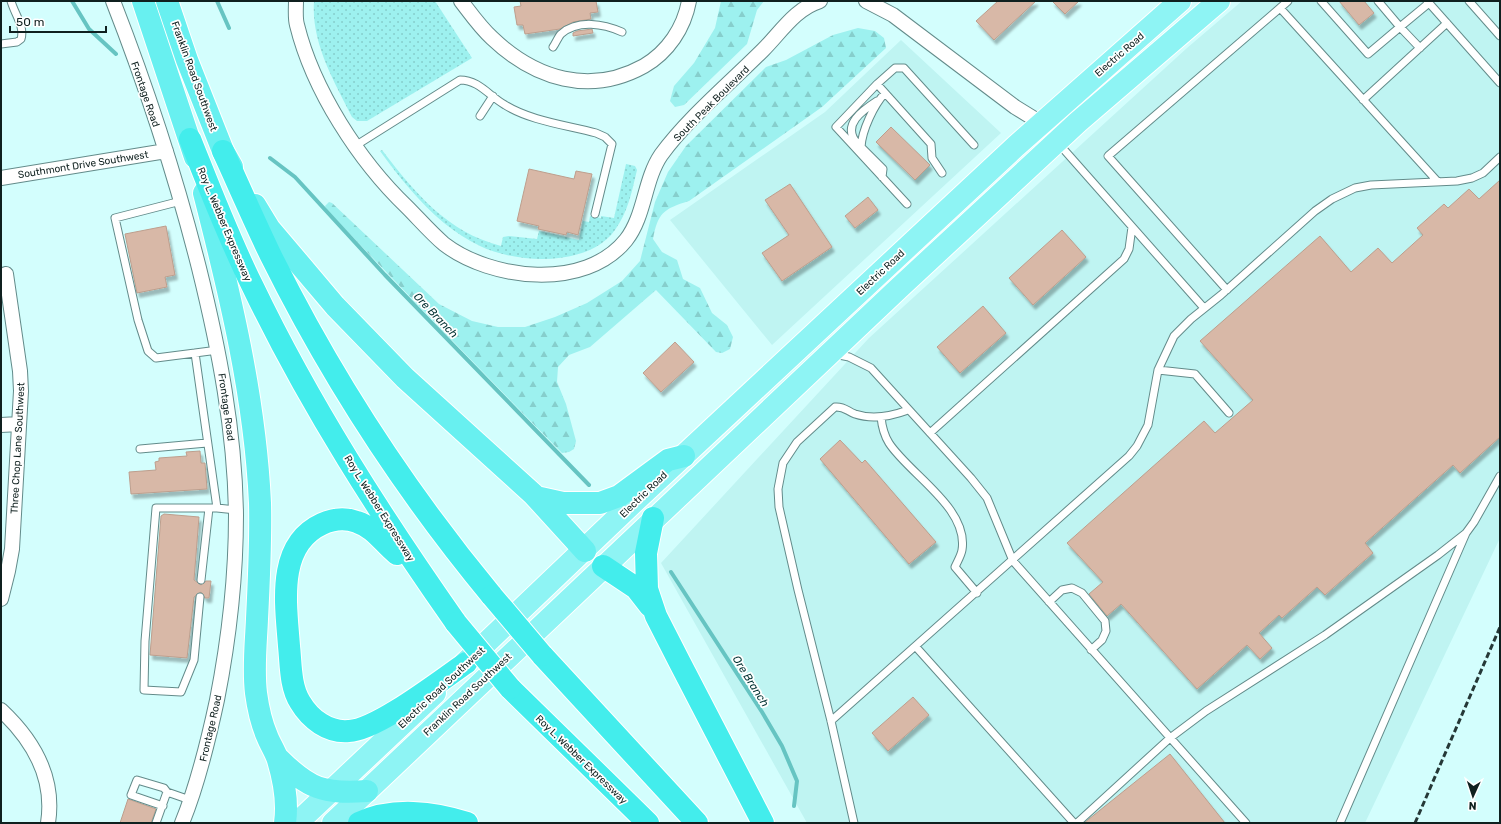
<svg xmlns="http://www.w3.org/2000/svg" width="1501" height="824" font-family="Rubik,sans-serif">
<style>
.built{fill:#bff4f2}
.grass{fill:url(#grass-dots)}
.forest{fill:url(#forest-firs)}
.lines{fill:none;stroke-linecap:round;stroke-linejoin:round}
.stream{stroke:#66c4c2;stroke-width:4}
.building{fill:#d8b8a7;stroke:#bd9e8d;filter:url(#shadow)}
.service-casing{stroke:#638b8a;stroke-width:9}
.minor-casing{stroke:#638b8a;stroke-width:16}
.primary-casing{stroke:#fff;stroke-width:24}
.trunk-casing{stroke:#fff;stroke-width:24}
.motorway-casing{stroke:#fff;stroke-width:24}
.service{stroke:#fff;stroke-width:7}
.minor{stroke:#fff;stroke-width:14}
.primary{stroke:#8ef4f4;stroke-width:22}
.trunk{stroke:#68f0f0;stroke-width:22}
.motorway{stroke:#43edec;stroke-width:22}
.rail{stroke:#253837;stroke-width:3;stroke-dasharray:6 3;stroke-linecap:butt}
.motorway-bridge-casing{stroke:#fff;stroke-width:24;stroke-linecap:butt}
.motorway-bridge{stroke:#43edec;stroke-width:22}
.labels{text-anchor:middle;stroke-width:3.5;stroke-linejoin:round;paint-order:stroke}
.street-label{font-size:10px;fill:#0f201f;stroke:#fff}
.water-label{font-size:11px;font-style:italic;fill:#013131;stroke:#fff}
</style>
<defs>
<pattern id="grass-dots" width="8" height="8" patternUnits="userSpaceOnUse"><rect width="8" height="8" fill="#9df1ef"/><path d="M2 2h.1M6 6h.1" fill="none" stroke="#86cecc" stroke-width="1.8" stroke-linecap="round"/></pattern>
<pattern id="forest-firs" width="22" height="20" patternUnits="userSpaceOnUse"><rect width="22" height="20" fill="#9df1ef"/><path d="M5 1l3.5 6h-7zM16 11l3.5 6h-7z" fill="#86cecc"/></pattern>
<filter id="shadow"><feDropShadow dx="2.5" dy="4.5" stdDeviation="1" flood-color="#0004"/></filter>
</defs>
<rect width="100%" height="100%" fill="#d3fefd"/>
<path class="built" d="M1242 1H1500V538L1365 823H807L661 563 869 338 1187 48Z
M901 40 1001 133 772 345 670 220 825 112Z"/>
<path class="grass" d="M314 1H435L472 58 367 121H357L352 117C334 81 311 43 314 1Z
M382 150C415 193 447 232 501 246L503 237 509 236 537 239 539 231 579 240 583 221 589 222 590 216 601 218V216L614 218 626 164 635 166 637 170C632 191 628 212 615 230 589 267 517 264 480 246 468 240 455 232 444 223 420 203 399 177 380 151Z"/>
<path class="forest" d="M721 1H764L757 10 747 44 684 105 675 107 670 101 674 86 694 63 715 28Z
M858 28 875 31 884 38 886 48 822 107 689 201C663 209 658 213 653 239L662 252 677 260 683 279 700 288 712 313 727 325 733 337 730 349 722 353 716 352 656 290 590 347 569 355 558 367 557 382 566 404 576 441 574 449 569 452 562 453C483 373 405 292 327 210L325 206 329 202 332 203 439 304 472 321 498 327H525L555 317 587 303 622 281 640 261 655 202 668 172 686 146 766 67 786 60 833 35Z"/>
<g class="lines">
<path class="stream" d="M72 1 89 29 116 54
M217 1 229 28
M270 158 295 177 385 275 589 485
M671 572 762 712 782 746 797 781 794 806"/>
</g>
<path class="building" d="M520 1H596L598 12 590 13 591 19 573 22 560 29 525 34 523 25H517L514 7 521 6Z
M998 1H1036L994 40 976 21Z
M1052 1H1079L1065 14Z
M1339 1H1364L1374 13 1359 25Z
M592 29 593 33 573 36V33L577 31Z
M891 127 930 165 915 180 876 142Z
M529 169 574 179 576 171 592 174 578 235 567 232 566 235 538 229 539 226 517 221Z
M1500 180V437L1460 473 1453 465 1365 543 1373 553 1325 595 1317 587 1282 618 1279 615 1259 633 1272 648 1260 659 1247 645 1197 689 1121 604 1107 616 1089 594 1103 582 1067 543 1204 421 1215 433 1253 400 1200 341 1320 236 1351 272 1378 248 1392 263 1423 235 1417 228 1444 204 1448 208 1469 189 1479 199Z
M790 184 832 247 782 281 762 253 789 235 765 200Z
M868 197 878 210 855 228 845 216Z
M166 226 175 275 165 277 167 287 137 293 125 234Z
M1062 230 1086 257 1033 305 1009 278Z
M983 306 1006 333 960 373 937 347Z
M675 342 694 362 661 392 643 373Z
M840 440 862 463 865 460 936 542 909 564 820 459Z
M200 451 201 463H205L207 489 131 494 129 472 156 470 155 462 159 461V458L187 456 186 452Z
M164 514 199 517 194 580 201 585 206 581H211L209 598H205L201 592 194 597 187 658 150 655 161 516Z
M913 697 929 715 888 751 872 733Z
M1170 754 1225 823H1084Z
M128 799 156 809 151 823H120Z"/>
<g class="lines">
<g class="service-casing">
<path id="service" d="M1321 1 1368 54 1400 27 1378 1
M1429 1V3L1500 83
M1469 1 1500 36
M1280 8 1288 1
M1 44 17 42 21 39C25 26 14 13 11 1
M553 47C556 43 558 37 561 34 578 19 604 24 622 32
M1420 48 1400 27 1429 3 1427 1
M877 84 895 68H904L974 145
M1363 100 1447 23
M480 116 493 96
M857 143C841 125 863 110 877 101
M1059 144 1204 308
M355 146 460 80C479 80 489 96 505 105 531 121 566 125 596 133L605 137 612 144 595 214
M882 177 883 169 861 147C862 130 874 105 885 93
M181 201 115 218 138 320 148 351 156 358 195 353
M907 204 836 127 877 84 931 144 932 158 942 173
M1227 290 1108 156 1280 8 1438 182
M834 354 849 357 871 368 971 478 987 498 1013 561 1246 823
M1158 370 1195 374 1229 413
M881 417C882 427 884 435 889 443 909 474 969 508 962 550 961 556 957 562 955 567L977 593
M930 433 1124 259 1129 249 1132 227
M140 449 207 443
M217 508 195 353 218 350
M201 580 209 508
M200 597 194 660 181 692 144 690 145 641 156 508H217L236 510
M1049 602 1062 590 1072 588 1082 593 1105 621 1106 631 1102 640 1091 650
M916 647 1074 823
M831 721 1129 456 1137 446 1148 425 1158 370 1174 336 1191 319 1221 295 1315 211 1332 199 1355 188 1371 185 1457 181 1472 178 1483 173 1500 157
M163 806 131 795 137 780 164 788 167 792
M156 823 167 792 190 800
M854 823 831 721 798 590 779 507 778 489 783 463 797 442 835 407C844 406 847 411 855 414 873 420 892 416 908 410
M1077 823 1170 738 1206 711 1325 635 1438 555 1466 533
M1340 823 1466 533 1474 522 1500 476"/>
</g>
<g class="minor-casing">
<path id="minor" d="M113 1C147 88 176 177 199 268 219 349 235 431 236 515 236 577 229 639 217 700 208 742 198 784 182 823
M296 1C296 9 295 18 297 25 313 90 359 161 407 207 419 219 431 233 444 244 491 280 585 291 626 240 645 216 644 180 661 155 688 118 730 83 763 50 780 33 796 8 820 1
M461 1C471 14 480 27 492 38 535 79 590 96 644 66 668 52 684 28 689 1
M866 1 893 15 1015 107 1041 123 1057 141
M1 178 166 151
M1 425 19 424
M1 599 8 571 12 549 21 391 20 371 6 274
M1 710C33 740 55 778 48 823"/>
</g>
<g class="primary-casing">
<path id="primary" d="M465 663 636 500 1016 146 1180 1
M297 823 435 693
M333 823 899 288 1078 122 1219 1"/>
</g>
<g class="trunk-casing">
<path id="trunk" d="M143 1 195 157
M167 1 187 60 223 151 232 167
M204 193C230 294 255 397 260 503 261 541 259 580 257 619 256 643 253 668 256 693 258 708 261 722 267 736 270 744 275 751 278 760 284 780 288 802 285 823
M255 205 269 228 335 306 405 378 533 494 585 551
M536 497 563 503H600L619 496 668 460 684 456
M278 758C309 789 323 794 367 791"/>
</g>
<g class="motorway-casing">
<path id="motorway" d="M190 139C210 189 229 239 253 287 309 404 381 516 456 623
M223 151C239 186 254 221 271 256 331 377 406 492 492 596
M653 518 646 553 647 589 656 616 679 661 763 823
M397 554C383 543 375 528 357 522 346 518 333 519 322 524 276 545 286 605 289 646 291 664 290 686 300 702 310 719 328 733 349 731 377 730 441 680 466 663
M603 566 636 588 650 606
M542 655 697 823
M510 688 648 823
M359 823C392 807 434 812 467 823"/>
</g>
<use href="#service" class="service"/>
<use href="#minor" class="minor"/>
<use href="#primary" class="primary"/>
<use href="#trunk" class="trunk"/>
<use href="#motorway" class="motorway"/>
<path class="rail" d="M1415 823 1500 627"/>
<g class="motorway-bridge-casing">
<path id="motorway-bridge" d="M492 596 542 655
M456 623 510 688"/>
</g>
<use href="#motorway-bridge" class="motorway-bridge"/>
</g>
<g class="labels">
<g class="street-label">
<text transform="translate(1119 54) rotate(-41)" y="4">Electric Road</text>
<text transform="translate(195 76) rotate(70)" y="4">Franklin Road Southwest</text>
<text transform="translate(146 94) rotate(71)" y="4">Frontage Road</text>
<text transform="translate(711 103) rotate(-45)" y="4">South Peak Boulevard</text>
<text transform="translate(83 164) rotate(-9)" y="4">Southmont Drive Southwest</text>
<text transform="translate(225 224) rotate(67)" y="4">Roy L. Webber Expressway</text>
<text transform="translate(880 272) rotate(-43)" y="4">Electric Road</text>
<text transform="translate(227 407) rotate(82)" y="4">Frontage Road</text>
<text transform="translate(17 448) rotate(-87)" y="4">Three Chop Lane Southwest</text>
<text transform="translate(643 494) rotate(-44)" y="4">Electric Road</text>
<text transform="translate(380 508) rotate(58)" y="4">Roy L. Webber Expressway</text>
<text transform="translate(441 687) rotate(-43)" y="4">Electric Road Southwest</text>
<text transform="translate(467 694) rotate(-43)" y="4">Franklin Road Southwest</text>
<text transform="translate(210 728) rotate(-77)" y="4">Frontage Road</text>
<text transform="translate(582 759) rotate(44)" y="4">Roy L. Webber Expressway</text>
</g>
<g class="water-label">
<text transform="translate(436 315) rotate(46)" y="4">Ore Branch</text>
<text transform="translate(751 681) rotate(58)" y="4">Ore Branch</text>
</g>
</g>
<rect width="1501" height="824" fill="none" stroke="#0f201f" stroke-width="4"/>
<g transform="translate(1473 796) rotate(183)" stroke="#ffffff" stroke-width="3" paint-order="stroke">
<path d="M0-3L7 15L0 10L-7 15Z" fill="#0f201f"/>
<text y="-6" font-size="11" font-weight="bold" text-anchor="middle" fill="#0f201f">N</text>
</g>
<path d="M10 26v6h96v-6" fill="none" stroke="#0f201f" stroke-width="2"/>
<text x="16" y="26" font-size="12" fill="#0f201f" stroke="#ffffff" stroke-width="3" paint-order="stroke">50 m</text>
</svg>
